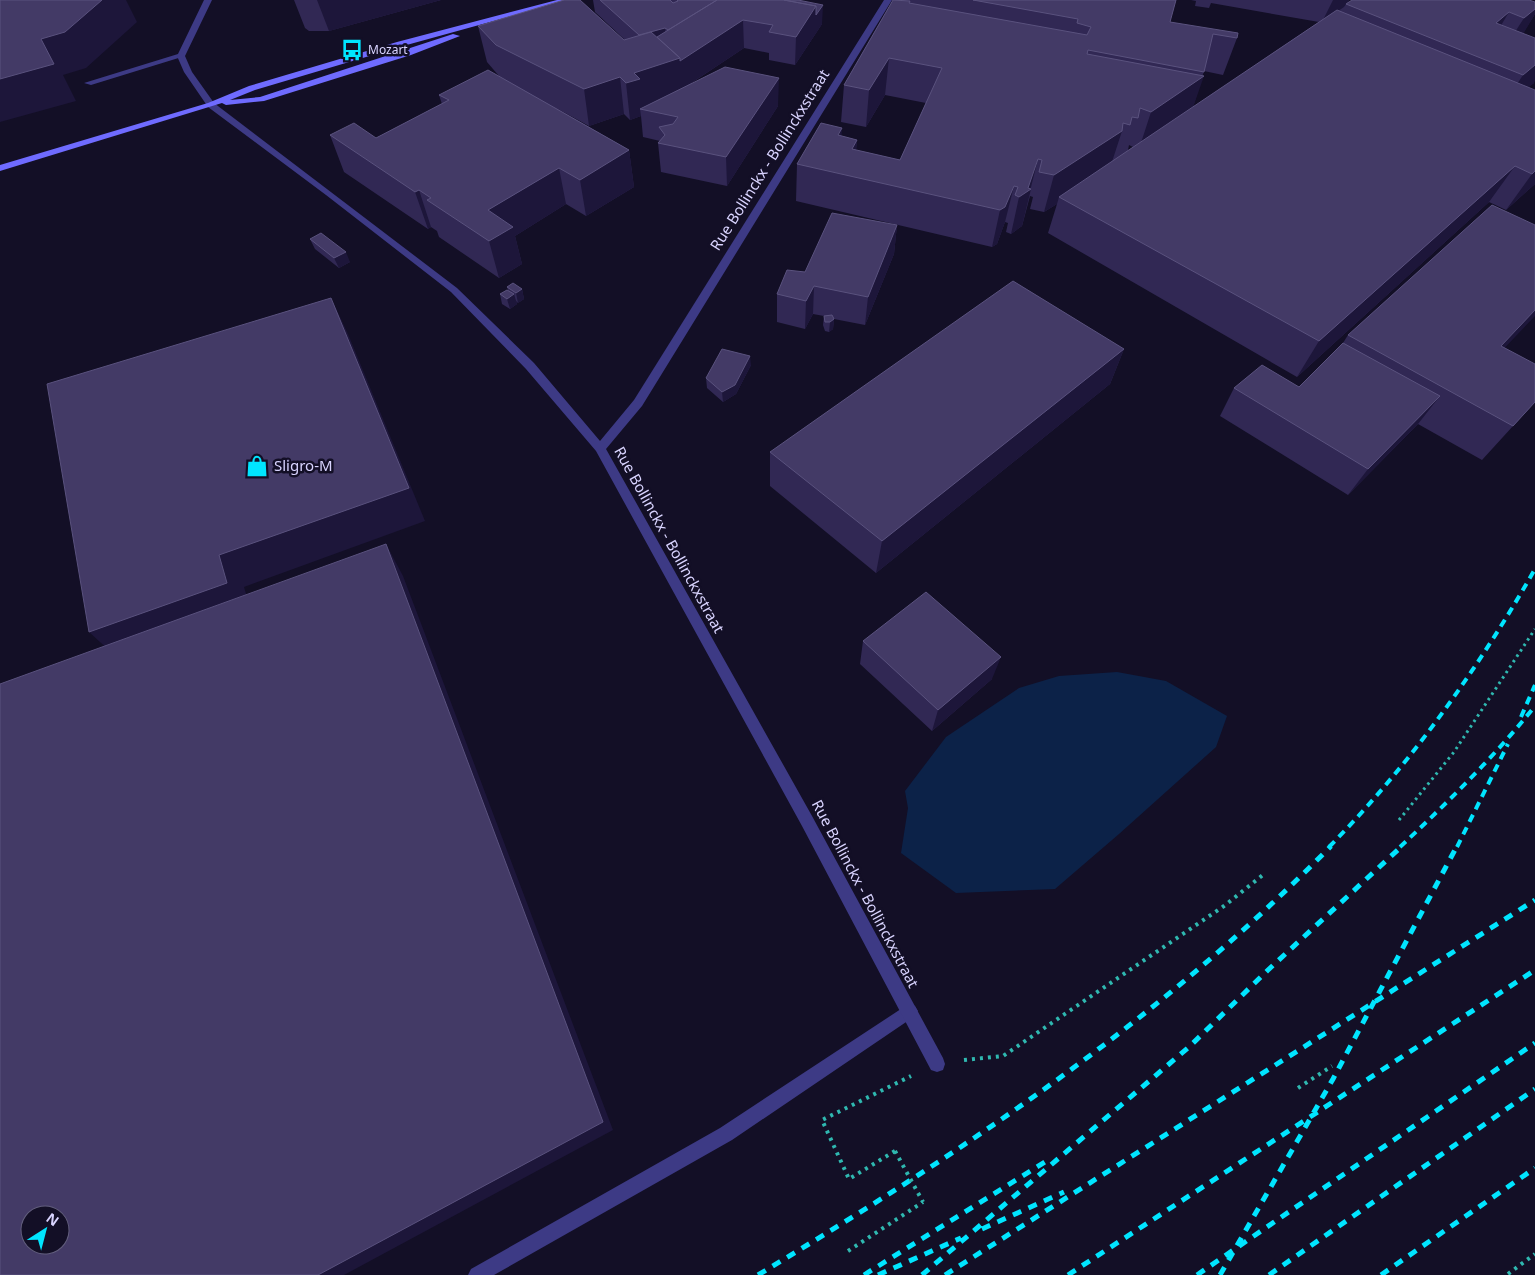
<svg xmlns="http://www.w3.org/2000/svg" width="1535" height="1275" font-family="'Noto Sans',sans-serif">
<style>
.water{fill:#0c2248}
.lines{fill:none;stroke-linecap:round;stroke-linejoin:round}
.path-far1{stroke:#2fb8b0;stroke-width:3;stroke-dasharray:2.5 4;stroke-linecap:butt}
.path{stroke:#2fb8b0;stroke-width:4;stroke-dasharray:3 5;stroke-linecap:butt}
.lane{fill:#3d3a85;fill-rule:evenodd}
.street{fill:#3d3a85;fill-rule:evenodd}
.secondary{fill:#6f6bff;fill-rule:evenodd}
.rail-far1{stroke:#00e5ff;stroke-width:4;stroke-dasharray:8 6;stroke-linecap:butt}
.rail{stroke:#00e5ff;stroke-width:5;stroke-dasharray:9 8;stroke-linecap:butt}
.path-bridge{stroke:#2fb8b0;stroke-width:4;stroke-dasharray:3 5;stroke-linecap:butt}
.wall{fill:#312854;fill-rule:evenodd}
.shaded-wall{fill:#1d163a}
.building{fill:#433a66;stroke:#5a527e;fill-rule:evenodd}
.labels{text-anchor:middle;stroke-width:5;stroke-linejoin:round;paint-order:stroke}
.far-poi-label{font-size:12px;fill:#d9d4ff;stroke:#130f26;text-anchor:start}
.street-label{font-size:15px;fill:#d9d4ff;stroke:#130f26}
.poi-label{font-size:15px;fill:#d9d4ff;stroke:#130f26;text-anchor:start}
</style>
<rect width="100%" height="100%" fill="#130f26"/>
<path class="water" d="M1117 672 1166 681 1227 716 1216 747 1119 834 1055 889 956 893 901 853 908 808 905 791 946 737 1019 688 1059 676Z"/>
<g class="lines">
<path class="path-far1" d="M1399 820 1454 752 1535 629"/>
<path class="path" d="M964 1060 1003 1056 1224 906 1264 874
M1298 1088 1332 1066
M895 1151 849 1179 822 1120 911 1076
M848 1251 923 1202
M1508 1274 1535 1254"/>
<path class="lane" d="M178 54 185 56 91 85 84 83Z
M910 1003 915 1006 918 1011 915 1016 732 1140 494 1275H468L471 1269 720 1128Z"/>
<path class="street" d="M204 0H212L185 56 192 72 214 103 457 288 534 363 600 441 634 400 884 0H892L642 406 606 449 812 816 943 1058 945 1064 943 1070 937 1072 931 1070 802 826 596 451 526 369 451 292 326 195 208 107 184 72 177 56Z"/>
<path class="secondary" d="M557 0H570L403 46 255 90 230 100 260 97 453 34 460 36 411 55 264 101 226 105 222 103 0 171V165L208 103 249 86 397 42Z"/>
<path class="rail-far1" d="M1521 717 1535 685
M1329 847C1410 765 1478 669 1535 569
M1400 847C1448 802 1494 757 1535 706
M1457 847 1508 744"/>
<path class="rail" d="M982 1229 1064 1192
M758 1275C967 1149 1159 1021 1331 846
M864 1275 1045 1162
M878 1275 961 1238
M922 1275 1189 1047 1268 970 1402 846
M945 1275 1535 900
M1068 1275 1535 970
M1197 1275 1535 1043
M1220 1275 1333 1079 1457 846
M1269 1275 1535 1089
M1381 1275 1535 1168"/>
<path class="path-bridge" d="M895 1151 923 1202"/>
</g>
<path class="wall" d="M294 0H441L329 31H309L305 28Z
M593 0H798L822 24 795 65 769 60V53L744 48 690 84 778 106 727 186 661 172 658 143 660 141 643 137 641 116 630 120 624 114 589 126 556 108 629 150 634 187 586 216 566 204 515 236 522 264 499 278 439 237 437 231 431 227 428 229 344 172 330 135 376 138 442 104 439 95 499 76 487 62 478 26 625 40 595 12Z
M893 0H1176L1170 22 1237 38 1223 75 1204 71 1193 107 1319 22 1211 3 1209 8 1195 6 1196 1 1191 0H1349L1348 2 1535 14 1523 33 1534 83 1528 87 1535 184 1506 210 1489 202 1297 377 1048 233 1057 204 1044 212 1030 209 1033 197 1030 196 1022 226 1011 234 1006 232 1008 223 1005 222 997 244 992 247 796 201 797 164 842 136 857 140 856 150 900 160 926 103 885 95 866 127 841 122 844 85ZM1129 145 1133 147 1128 150Z
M897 225 894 254 865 325 834 319 833 329 829 332 825 331 823 325 824 316 813 314 805 329 777 322V294L805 272Z
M310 239 350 262 339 268 315 249Z
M507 287 522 289 524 299 518 303 516 301 517 304 510 309 502 304 500 294 508 290Z
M1348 335 1504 348 1535 402 1482 460 1418 424 1348 495 1220 416 1234 388 1299 387 1343 343Z
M1124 349 1110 384 876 573 770 486V452Z
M751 365 736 394 723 402 707 388 706 378Z
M863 641 992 679 932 731 860 664Z"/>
<path class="shaded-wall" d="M102 0H126L137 22 86 68 63 75 76 101 0 122V79L41 39Z
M317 0H441L329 31Z
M1333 0H1349L1347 4H1346L1344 7 1322 22Z
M823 5 822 24 795 65 796 37 816 6Z
M1535 9V14L1519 41 1501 54 1524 18Z
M1509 12 1487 49 1496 23Z
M743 20 744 48 682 89 640 109 641 116 630 120 626 83 634 73Z
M665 28 667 47 640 36Z
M889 58 885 95 866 127 869 90Z
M1535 65V81L1534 83 1499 112 1523 75Z
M1204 76 1191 113 1139 149 1151 112Z
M620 77 624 114 589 126 584 89Z
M779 78 778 106 727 186 726 157Z
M842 128 840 165 838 135Z
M1122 131 1110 168 1059 197 1057 204 1044 212 1054 175Z
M857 140 854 176 852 149Z
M629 150 634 187 586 216 580 180Z
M1038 159 1030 191 1031 189 1022 226 1011 234 1019 197Z
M1515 166 1489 202 1297 377 1319 341Z
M559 168 566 204 515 236 522 264 499 278 489 241 488 210Z
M1535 171V184L1506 210 1532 174Z
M1014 186 1005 222 997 244 992 247 1000 210Z
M419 190 431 227 428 229 415 192Z
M897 225 894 254 865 325 868 297Z
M346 252 350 262 339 268 334 258Z
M814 286 813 314 805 329 806 301Z
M522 289 524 299 518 303 516 293Z
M514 294 517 304 510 309 507 299Z
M331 298 348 334 425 521 244 587 252 614 122 662 89 632 219 555Z
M1535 310V316L1472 382 1501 346Z
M834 319 833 329 829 332 830 322Z
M1124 349 1110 384 876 573 882 541Z
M750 356 751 365 736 394 723 402 722 392Z
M1440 396 1418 424 1348 495 1368 469Z
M386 544 403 576 613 1130 344 1275H318Z
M1001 657 992 679 932 731 938 710Z"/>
<path class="building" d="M0 0H102L65 32 41 39 54 64 0 79Z
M564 0H580L624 40 651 32 680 58 634 73 640 79 626 83 620 77 584 89 496 45 478 26Z
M600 0H670L673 3 678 1 677 0H717L668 30 665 28 639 35Z
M717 0H784L816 6 796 37 769 32 773 25 743 20 680 61V58L657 37Z
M784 0H798L823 5 816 15V6Z
M893 0 910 1 909 3 1087 35 1091 27 1077 23 1078 19 973 0H1176L1170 22 1238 33 1237 38 1213 34 1204 72 1088 50 1087 54 1204 76 1151 112 1140 108 1138 118 1132 117 1130 125 1123 123 1122 131 1054 175 1039 172 1042 160 1038 159 1028 188 1031 189 1019 197 1015 195 1018 187 1014 186 1005 207 1000 210 797 164 821 123 842 128 838 135 857 140 852 149 900 160 942 68 889 58 869 90 844 85Z
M1352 0H1529L1535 2V9L1524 18 1509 12 1496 23 1535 38V65L1523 75 1346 4Z
M1337 10 1535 90V171L1532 174 1515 166 1319 341 1059 197Z
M725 67 779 78 726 157 658 143 665 135 659 127 673 124 678 117 640 109Z
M488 70 629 150 580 180 559 168 488 210 513 227 489 241 427 200 431 198 419 190 415 192 330 135 354 123 376 138 449 100 439 95Z
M1492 205 1535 225V310L1501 346 1535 364V402L1513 426 1348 335Z
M832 213 897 225 868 297 814 286 806 301 777 294 787 270 805 272Z
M321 233 346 252 334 258 310 239Z
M1013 281 1124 349 882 541 770 452Z
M513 283 522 289 516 293 507 287Z
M507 290 514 294 507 299 500 294Z
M331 298 409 488 219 555 227 583 89 632 47 384Z
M832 315 834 319 830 322H825L824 316Z
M1343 343 1440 396 1368 469 1234 388 1262 365 1299 387Z
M722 349 750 356 735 385 722 392 706 378Z
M386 544 603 1122 318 1275H0V684ZM30 1215H60V1245H30Z
M926 592 1001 657 938 710 863 641Z"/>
<defs>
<g id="bus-bare" transform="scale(1.725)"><path d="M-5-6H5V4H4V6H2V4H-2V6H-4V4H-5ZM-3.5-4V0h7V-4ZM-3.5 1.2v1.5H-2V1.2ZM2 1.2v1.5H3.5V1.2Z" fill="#00e5ff" stroke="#130f26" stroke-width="2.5" paint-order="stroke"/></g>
<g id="shop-bare" transform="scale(1.725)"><path d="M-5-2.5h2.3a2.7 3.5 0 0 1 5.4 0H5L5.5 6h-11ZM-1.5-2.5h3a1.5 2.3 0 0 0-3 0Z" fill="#00e5ff" stroke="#130f26" stroke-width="2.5" paint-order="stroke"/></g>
</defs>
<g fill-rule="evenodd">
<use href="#bus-bare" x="352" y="50"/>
<use href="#shop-bare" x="257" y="466"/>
</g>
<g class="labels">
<g class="far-poi-label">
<text x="368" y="54">Mozart</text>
</g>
<g class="street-label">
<text transform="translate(770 160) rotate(-58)" y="5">Rue Bollinckx - Bollinckxstraat</text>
<text transform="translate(669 540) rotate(61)" y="5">Rue Bollinckx - Bollinckxstraat</text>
<text transform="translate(865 894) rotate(62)" y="5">Rue Bollinckx - Bollinckxstraat</text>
</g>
<g class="poi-label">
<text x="274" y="471">Sligro-M</text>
</g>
</g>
<g transform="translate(45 1230) rotate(36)"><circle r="24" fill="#130f26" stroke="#625e7d"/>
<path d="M0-4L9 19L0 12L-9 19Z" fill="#00e5ff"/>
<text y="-8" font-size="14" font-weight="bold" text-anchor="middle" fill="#d9d4ff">N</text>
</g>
</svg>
